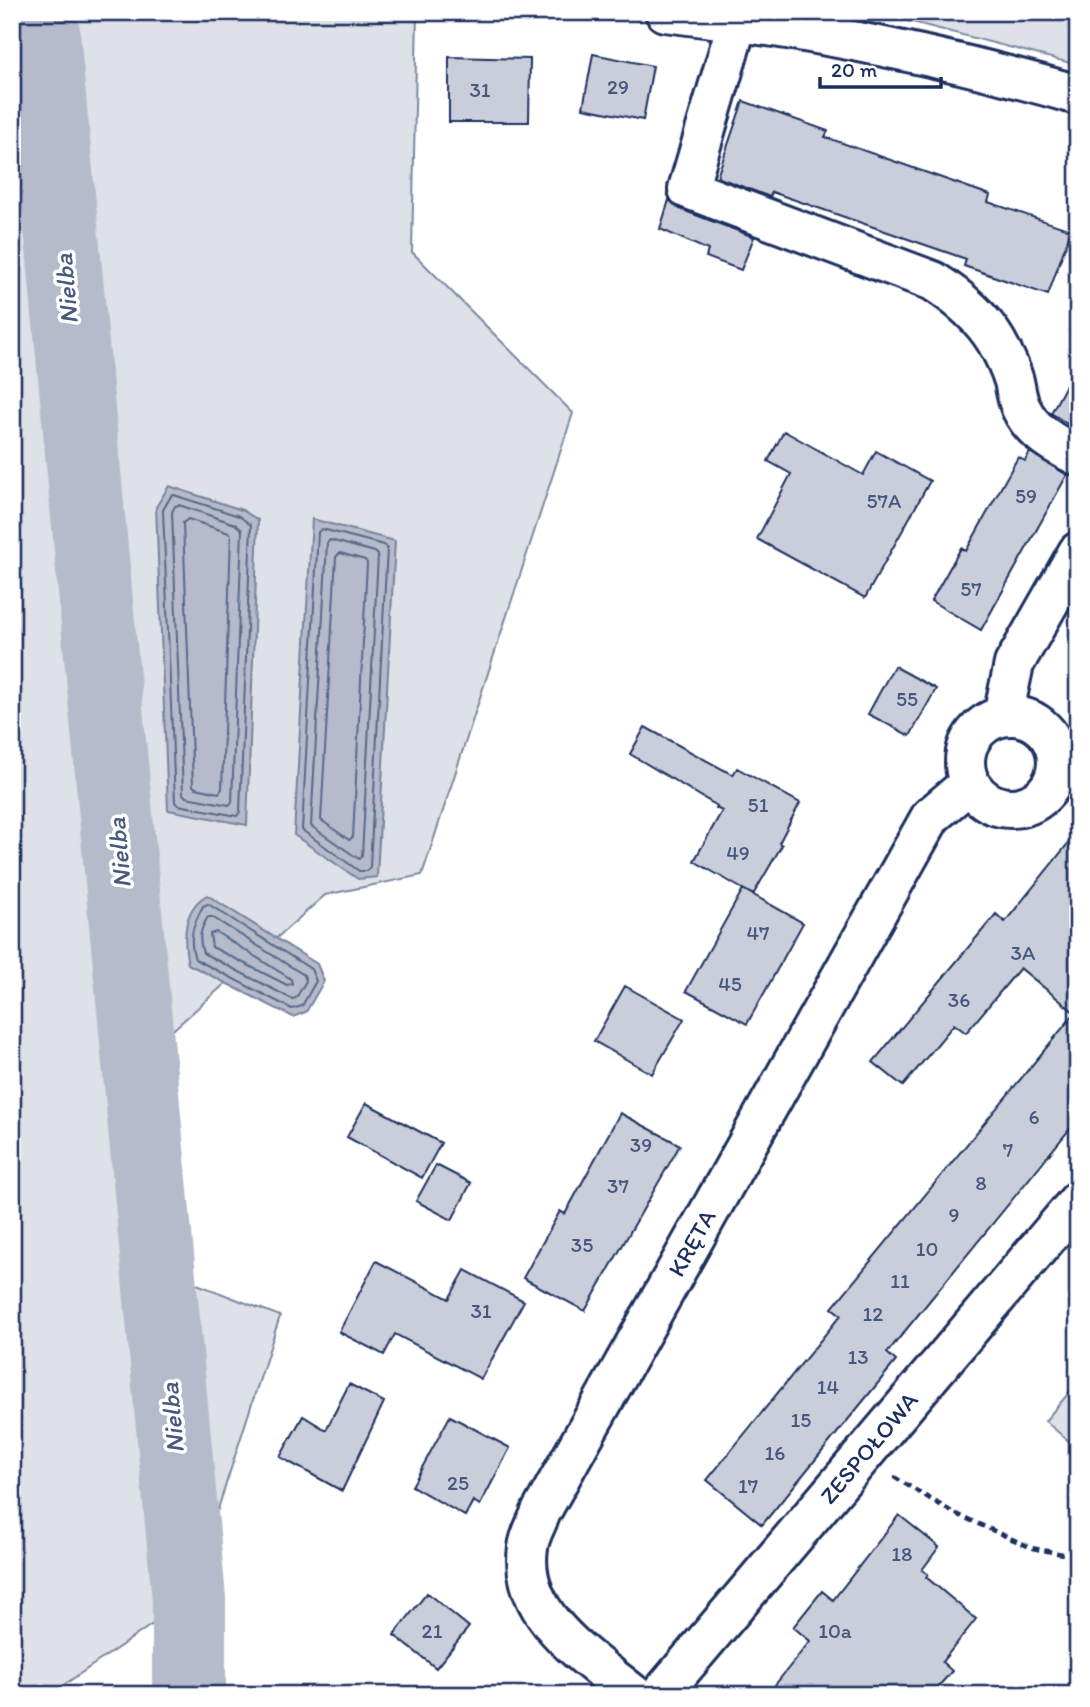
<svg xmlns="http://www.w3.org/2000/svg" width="1090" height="1707" font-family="Itim,sans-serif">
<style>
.green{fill:#dee1e7;stroke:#7c88a2;stroke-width:2}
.water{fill:#b5bbca;stroke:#77839f;stroke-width:2}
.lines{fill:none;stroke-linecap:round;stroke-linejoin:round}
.shore{stroke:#596789;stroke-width:2}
.river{stroke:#b5bbca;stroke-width:74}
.building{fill:#caceda;stroke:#1b2f5e;stroke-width:2}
.minor-casing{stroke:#1b2f5e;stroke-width:44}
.path{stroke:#1b2f5e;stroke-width:4.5;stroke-dasharray:7 5;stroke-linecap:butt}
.minor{stroke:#fff;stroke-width:38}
.labels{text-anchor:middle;stroke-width:7;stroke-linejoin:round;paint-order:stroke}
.number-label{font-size:21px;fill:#47577d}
.street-label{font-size:24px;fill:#1b2f5e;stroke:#fff}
.water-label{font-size:26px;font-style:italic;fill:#49597e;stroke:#fff}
</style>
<rect width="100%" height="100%" fill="#fff"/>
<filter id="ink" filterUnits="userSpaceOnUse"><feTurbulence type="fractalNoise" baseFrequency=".0143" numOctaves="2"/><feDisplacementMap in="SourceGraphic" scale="14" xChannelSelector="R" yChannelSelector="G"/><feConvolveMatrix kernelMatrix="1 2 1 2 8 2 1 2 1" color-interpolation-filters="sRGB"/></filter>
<g filter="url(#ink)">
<path class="green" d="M12 12H417L412 252 573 413 422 875 325 895 139 1060 158 1269 280 1316 189 1599 49 1695H12Z
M874 12H1078V65Z
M1078 1382V1449L1045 1421Z"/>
<path class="water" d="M169 486 242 510 258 520 247 825 168 810 156 507Z
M312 519 395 541 377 877 358 879 294 835Z
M207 895 317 964 324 981 306 1012 293 1017 188 964C183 939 182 909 207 895Z"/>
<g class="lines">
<path class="shore" d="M174 495 239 516 251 525 240 812 237 816 178 805 175 802 163 510 171 496Z
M179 505 235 524 242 530 232 802 229 805 186 797 183 794 172 512 175 506Z
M188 519 229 533 231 536 222 789 219 793 196 788 193 786 183 523Z
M322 529 384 545 387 548 370 867 367 871H359L302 830 318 532Z
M330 540 375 552 378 555 362 856 359 859 311 826 327 543Z
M340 553 365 560 367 563 353 837 349 840 321 820 336 557Z
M208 904 311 969 316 981 302 1006 292 1009 195 959C188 937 193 925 203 906Z
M208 917H212L304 975 306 981 296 998 292 999 203 953C198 939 200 929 208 917Z
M216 932 291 979 292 984 287 985 212 947 210 934Z"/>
<path class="river" d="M41 12 189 1599V1695"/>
</g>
<path class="building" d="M593 54 653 66 643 120 583 108Z
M449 57 530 59 529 122H449Z
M743 101 828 131 825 137 990 195 988 202 1071 230 1048 295 964 266 966 259 772 192 770 197 717 177Z
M669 200 680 209 754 237 741 270 706 257 708 250 660 229Z
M1078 363V431L1051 413Z
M784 431 863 475 876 451 930 481 865 598 757 539 791 474 768 461Z
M1030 452 1067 475 981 630 931 601 961 548 966 551 1018 457 1025 461Z
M894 666 936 689 910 736 868 714Z
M645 727 733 775 737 768 800 803 779 843 782 845 753 895 694 861 722 811 716 808 717 806 630 754Z
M1078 831V1119L887 1353 896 1361 762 1525 707 1480 841 1315 832 1308 1075 1013 1020 968 966 1033 954 1024 903 1086 873 1062 996 914 1005 922Z
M743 889 803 923 747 1024 686 991Z
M625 986 684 1019 652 1074 594 1041Z
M366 1103 441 1143 422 1178 347 1137Z
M620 1113 680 1145 585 1311 523 1278 560 1211 565 1214Z
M436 1165 471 1183 452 1220 416 1201Z
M376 1261 449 1299 465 1270 524 1301 481 1379 395 1334 384 1355 339 1332Z
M349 1384 384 1402 342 1491 280 1457 303 1416 326 1430Z
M450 1416 510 1448 480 1505 473 1501 465 1516 412 1486Z
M899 1515 939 1547 922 1570 928 1574 926 1577 976 1619 942 1662 952 1671 931 1695H767L810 1641 793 1627 822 1591 833 1600Z
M427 1593 469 1627 436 1668 394 1635Z"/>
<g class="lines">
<g class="minor-casing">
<path id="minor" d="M665 12C804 28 943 56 1078 95
M738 20 688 189 933 281C958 297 981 316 996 341 1003 353 1010 368 1014 381 1016 390 1017 400 1021 408 1032 432 1054 444 1078 456
M965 762a46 46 0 1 1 92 0a46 46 0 1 1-92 0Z
M1003 716 1014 664 1078 552
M634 1695C589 1658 518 1616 528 1548 529 1536 537 1523 541 1512L931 816 969 784
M660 1695 1078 1201"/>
</g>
<path class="path" d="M894 1477 952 1512 1032 1548 1078 1557"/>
<use href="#minor" class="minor"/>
</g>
</g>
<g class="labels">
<g class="number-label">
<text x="618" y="94">29</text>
<text x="480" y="97">31</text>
<text x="1026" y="503">59</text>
<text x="884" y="508">57A</text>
<text x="971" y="596">57</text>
<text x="907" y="706">55</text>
<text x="758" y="812">51</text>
<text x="738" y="860">49</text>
<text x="758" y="940">47</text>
<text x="1023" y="960">3A</text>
<text x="730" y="991">45</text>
<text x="959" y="1007">36</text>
<text x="1034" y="1124">6</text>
<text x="641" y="1152">39</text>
<text x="1008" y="1157">7</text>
<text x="981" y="1190">8</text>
<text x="618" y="1193">37</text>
<text x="954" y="1222">9</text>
<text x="582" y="1252">35</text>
<text x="927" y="1256">10</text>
<text x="900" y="1288">11</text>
<text x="481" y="1318">31</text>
<text x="873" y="1321">12</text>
<text x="858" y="1364">13</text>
<text x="828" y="1394">14</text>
<text x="801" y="1427">15</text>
<text x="775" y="1460">16</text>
<text x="458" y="1490">25</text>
<text x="748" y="1493">17</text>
<text x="902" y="1561">18</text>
<text x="432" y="1638">21</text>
<text x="835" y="1638">10a</text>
</g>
<g class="street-label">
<text transform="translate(692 1243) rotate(-61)" y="8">KRĘTA</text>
<text transform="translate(869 1448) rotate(-50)" y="8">ZESPOŁOWA</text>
</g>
<g class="water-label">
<text transform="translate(66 289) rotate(-95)" y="9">Nielba</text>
<text transform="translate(119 853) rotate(-95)" y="9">Nielba</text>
<text transform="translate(172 1418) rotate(-95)" y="9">Nielba</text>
</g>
</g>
<rect width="1090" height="1707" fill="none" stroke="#fff" stroke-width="42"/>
<rect x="21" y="21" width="1048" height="1665" fill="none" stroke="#1b2f5e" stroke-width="2.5" filter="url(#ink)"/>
<path d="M820 77v10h121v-10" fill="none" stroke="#1b2f5e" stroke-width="3.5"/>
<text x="831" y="77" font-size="21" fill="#1b2f5e" stroke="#ffffff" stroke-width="5" paint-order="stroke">20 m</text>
</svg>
